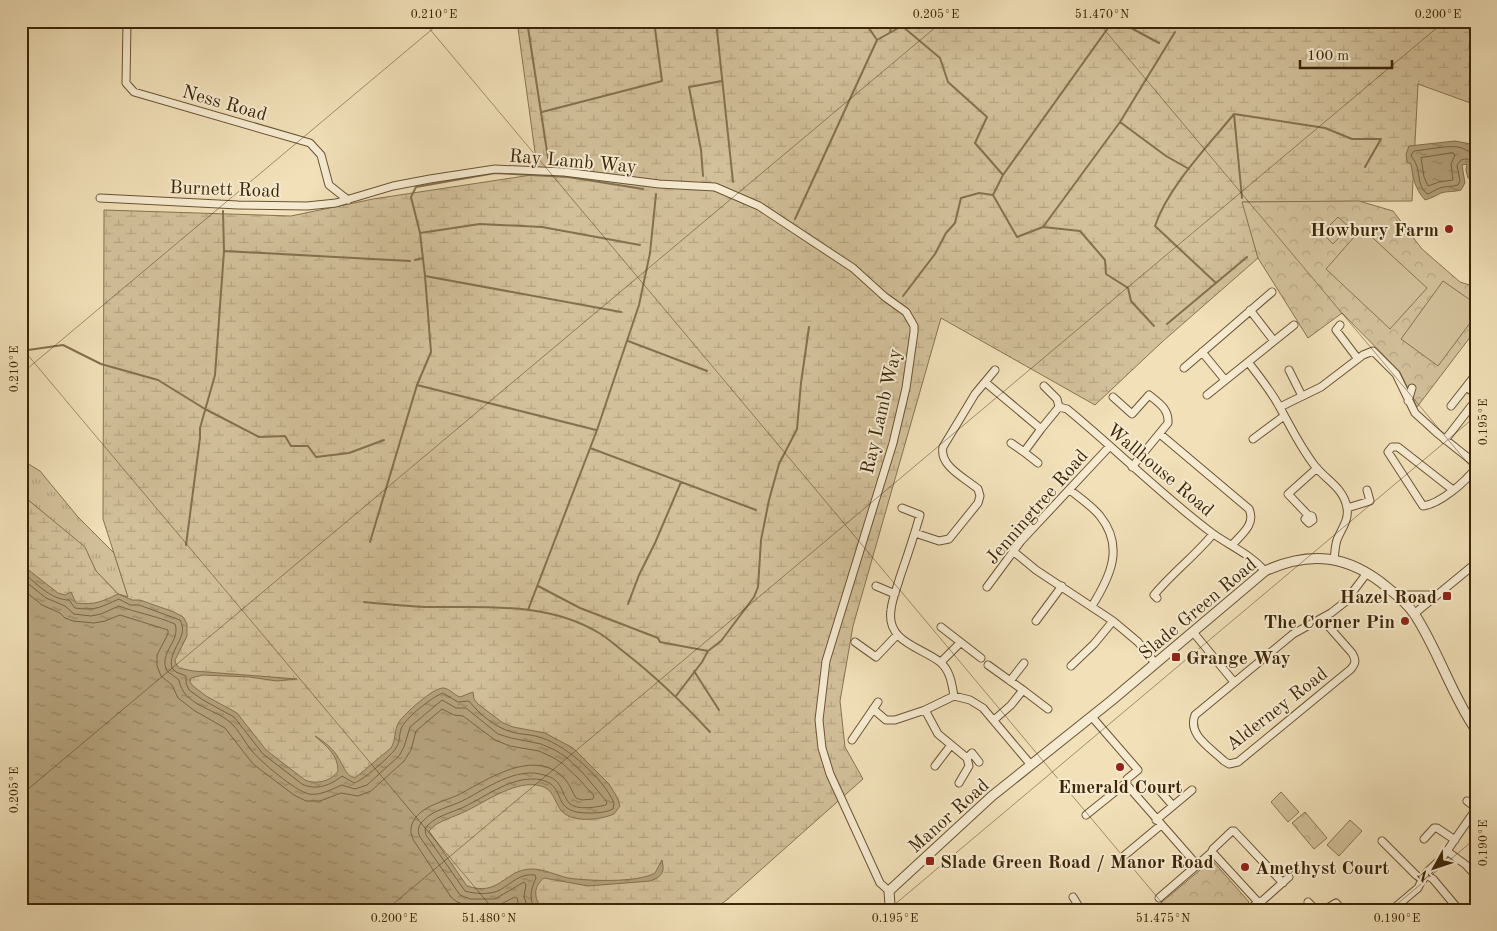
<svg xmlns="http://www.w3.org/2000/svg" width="1497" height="931" font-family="'Old Standard TT',serif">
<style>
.grass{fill:url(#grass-tufts);stroke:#887351}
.wetland{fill:url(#wetland-marsh);stroke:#887351}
.park{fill:url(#park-crowns);stroke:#887351}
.pitch{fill:#d2c09a;stroke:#887351}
.water{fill:url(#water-ripples);stroke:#84704e}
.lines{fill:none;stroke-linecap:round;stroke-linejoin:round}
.shore{stroke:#786442;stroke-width:1}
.stream{stroke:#84704e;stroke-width:2}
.minor-casing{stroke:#6a5434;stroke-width:9}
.tertiary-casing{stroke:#6a5434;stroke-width:11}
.minor{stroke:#f6ebd1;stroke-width:7}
.tertiary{stroke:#f6ebd1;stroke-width:9}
.ticks{fill:none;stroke:#3d2608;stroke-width:1;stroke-opacity:0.45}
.poi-dot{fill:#8f2418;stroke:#f6ebd1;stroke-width:2}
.labels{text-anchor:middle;stroke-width:4;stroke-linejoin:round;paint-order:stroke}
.street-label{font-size:19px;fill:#3d2608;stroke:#f6ebd1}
.poi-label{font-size:19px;font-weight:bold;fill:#3d2608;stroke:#f6ebd1;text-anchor:end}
.neatline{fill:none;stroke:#3d2608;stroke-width:2}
.ticks-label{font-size:12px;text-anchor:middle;fill:#3d2608}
</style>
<defs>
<pattern id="grass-tufts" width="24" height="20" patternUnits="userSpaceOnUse" patternTransform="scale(1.25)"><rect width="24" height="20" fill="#d2c09a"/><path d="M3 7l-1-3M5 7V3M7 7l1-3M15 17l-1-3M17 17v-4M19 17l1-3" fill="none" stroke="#b5a583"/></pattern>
<pattern id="wetland-marsh" width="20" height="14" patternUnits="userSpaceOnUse" patternTransform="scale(1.25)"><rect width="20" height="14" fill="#d2c09a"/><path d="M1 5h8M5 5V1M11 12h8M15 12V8" fill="none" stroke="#b5a583"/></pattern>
<pattern id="park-crowns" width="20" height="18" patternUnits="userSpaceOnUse" patternTransform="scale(1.25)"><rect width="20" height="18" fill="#d2c09a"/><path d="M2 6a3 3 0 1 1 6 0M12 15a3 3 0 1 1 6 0" fill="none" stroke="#b5a583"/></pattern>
<pattern id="water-ripples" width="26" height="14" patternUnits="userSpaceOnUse" patternTransform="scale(1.25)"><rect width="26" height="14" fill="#b4a17c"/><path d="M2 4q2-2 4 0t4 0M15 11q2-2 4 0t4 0" fill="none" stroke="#948364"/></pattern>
</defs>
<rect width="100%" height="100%" fill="#f1e0b8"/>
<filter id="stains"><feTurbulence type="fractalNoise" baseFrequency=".004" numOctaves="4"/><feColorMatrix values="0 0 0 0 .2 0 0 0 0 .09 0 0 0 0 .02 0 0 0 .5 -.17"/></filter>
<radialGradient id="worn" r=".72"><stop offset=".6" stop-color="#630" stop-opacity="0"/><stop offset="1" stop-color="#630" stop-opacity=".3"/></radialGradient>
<path class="grass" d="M25 462 40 471 78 517 114 553 128 597 118 594 96 571 84 547 27 499 21 496V463Z"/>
<path class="wetland" d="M517 21H1476V105L1418 84 1412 201 1243 202 1258 258 1162 342 1095 405 941 318 853 626 840 701 845 747 863 779 728 899 713 910H394L21 671V496L27 499 85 547 96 571 118 594 128 597 103 519 104 210 291 216 373 199 538 174Z"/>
<path class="park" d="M1359 201 1393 211 1422 249 1460 282 1476 287V339L1471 336 1417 407 1400 372 1342 313 1308 338 1258 258 1242 202Z
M1305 812 1327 838 1314 849 1292 823Z
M1212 860 1249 902 1241 910H1159L1156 907Z"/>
<path class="pitch" d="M1338 217 1349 227 1333 244 1322 233Z
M1362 228 1427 288 1390 329 1326 269Z
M1443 281 1476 304V315L1438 366 1401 339Z
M1281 792 1299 812 1288 822 1271 802Z
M1350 820 1362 831 1339 856 1327 845Z"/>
<path class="water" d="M1455 141 1471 144C1476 153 1479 169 1473 179L1468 178 1466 170 1467 164 1462 165 1465 183 1461 190C1455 192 1446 191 1441 193 1435 196 1432 198 1425 200 1415 189 1413 178 1411 164L1407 162 1406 154 1409 146Z
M21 564 58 593 65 595 71 592 76 603C95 605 101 602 118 594L132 600H140L174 612 183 617 187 624V636L175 660 176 664 179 668 193 671 297 679 277 681 249 677 203 675 191 678 190 682 193 686 206 696 237 713 266 750 305 780C316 785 332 781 338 771 338 754 326 746 315 736 323 741 330 746 336 754 342 762 345 776 355 778L391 748C396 740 394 730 399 722 405 713 433 688 443 688 449 688 454 695 460 697L473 692 474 699 478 704 503 723 513 727 545 733 573 748 609 784 617 797 620 806 614 814C600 820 570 824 560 809 554 800 553 789 541 786 517 779 487 801 466 811 455 817 436 821 429 831L467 886C500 897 504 870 531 869 544 869 556 875 568 878 589 881 637 883 655 873L662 860C665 872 662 877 650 881L588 886 544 878C532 887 534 901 544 910H21Z"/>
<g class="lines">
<path class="shore" d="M1453 153 1455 155 1451 164 1453 180 1439 182 1428 186 1424 177 1421 158Z
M1476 154C1469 153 1465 148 1458 147 1449 145 1425 150 1414 151L1411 155C1412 158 1414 160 1415 162 1421 172 1416 184 1427 194 1432 193 1434 190 1440 188 1445 186 1452 187 1458 185L1460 181 1457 165 1461 160C1472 156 1471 164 1472 172L1476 174
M21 570C34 582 51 600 69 600L75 608C97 611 100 607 119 599L130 605H139L180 620C190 637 167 650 172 668L176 672 186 676V683L189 690 203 700 234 717 263 754 302 784C316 791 331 785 342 776L354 783C361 782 392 755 396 748 400 742 399 736 401 729 405 718 432 697 443 693L458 702 469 701C479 714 496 728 512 732 522 735 532 734 542 738 567 746 604 779 614 803L613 809C607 812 599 813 591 813 548 814 569 787 542 780 514 774 487 796 464 807 451 813 432 817 425 829L426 835 465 891C475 894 491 895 500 890 512 883 520 873 535 875L536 878C531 889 528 899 536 910
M21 578 46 598 65 606 74 614 91 616 101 614 119 606C137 613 157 616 175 624 181 641 158 653 167 671L179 680C183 705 213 708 230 722 239 730 244 741 251 750 260 761 295 791 309 794 320 796 332 789 342 785L355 789 367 785 399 756 404 747 410 727 442 700 456 708H466L498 734 511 738 541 744 555 750 566 757 583 773 607 802 606 805C597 807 576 811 569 803 560 791 563 780 544 775 516 766 486 789 462 801 450 807 433 810 424 820 418 825 417 831 420 837L460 895 470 899H495L524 882 526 885 524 896 528 910
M21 588 42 605 60 613 65 618 73 621 94 623 105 621 120 615 168 630V634L157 655V666L161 676 172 685 178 698 195 711 225 728 253 764 294 795 306 801H320L341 793 358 796 371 791 404 761 411 750 416 731 442 709 454 715 463 716 495 740 510 746 539 751 552 757 562 763 578 778 594 796 593 799 582 800 576 798C572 792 570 784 564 778 534 747 487 780 458 795 445 801 426 805 417 816 410 824 409 832 414 841L451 897 457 902 469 906 495 907 515 897 517 898 520 910"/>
<path class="stream" d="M527 21 548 158
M716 21 733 182
M864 21 877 40
M1118 21 1159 43
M890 32 892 21
M542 112 662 81 654 21
M1234 114 1242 198
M1120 122 1166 156 1189 169
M703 176 701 150 689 87 722 81
M993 195 1003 175 1113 21
M795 219 877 40 902 26 940 58 948 82 987 117 975 143 1003 175
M1043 227 1120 122 1175 32
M420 233 480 224 542 227 640 245
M224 251 410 261
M415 260 423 258
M425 276 621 312
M1216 283 1155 226C1168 187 1208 146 1234 114L1325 128 1352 139H1381L1365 167
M903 296 935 254 946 233 955 223 961 198 979 193 993 195 1017 237 1043 227 1080 231 1105 260 1106 274 1128 288 1131 301 1154 326
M1167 324 1247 257
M628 341 707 371
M21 351 63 345 101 364 158 380 205 409 259 437 285 436 291 446H308L316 457 349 453 384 440
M417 385 596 430
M590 448 756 510
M370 542 417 385 431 352 425 276 420 233 411 197 416 187 495 173 568 177 643 189
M186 545 200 438V428L215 375 224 251 223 211
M538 586 580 608 658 638 660 642 708 651
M364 602C384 604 404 606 425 607 483 608 547 601 599 633 608 638 616 646 624 652 655 676 683 703 710 732
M628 604 639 575 655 543 681 482
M528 610 597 430 639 305 650 253 656 194
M694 671 719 710
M676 696 702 662 708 651 721 641 754 597 758 587 761 540 769 500 779 464 797 429 801 383 809 327"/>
<g class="minor-casing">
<path id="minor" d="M127 21 126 83 134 92 310 143 321 155 329 185 348 200
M100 198 238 205 307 206 336 203 393 186 430 179 495 169 564 172 659 184 715 187 759 206 853 268 885 297 906 312 914 326V332L906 388 893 443 826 661 819 720 822 748 830 774 880 883 889 891
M1250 310 1274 341
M1340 325 1336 330 1358 359
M1202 352 1225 380
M1248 362C1259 376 1271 391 1279 406 1291 427 1300 447 1315 466 1326 480 1344 488 1347 508 1349 521 1341 529 1337 540 1335 546 1335 553 1334 559
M1184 368 1272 292
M1289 370 1302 396
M1476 374 1466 387 1476 394
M985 382 1041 429 1059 407
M1044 386 1057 399 1059 407 1067 409C1116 449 1161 495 1212 533 1230 546 1250 554 1265 571
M1207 395 1294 325
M1113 397 1132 414 1149 395C1159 403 1169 409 1168 423L1132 467
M1408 401 1412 388
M1451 406 1466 387
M1280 407 1321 387 1363 355 1373 351 1396 374 1415 413 1437 433 1476 464
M1160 434 1249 509C1256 524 1242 534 1232 545
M1253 439 1284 416
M1445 440 1476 400
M1011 443 1024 452
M1038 463 1024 452 1041 429
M1070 490C1080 498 1092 506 1100 516 1125 547 1110 577 1092 606
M1453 490 1398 447H1392L1388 452 1423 506C1440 504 1465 482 1476 468
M902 508 920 515C914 536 907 557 900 577 897 588 892 599 891 610 886 642 921 647 940 662 950 670 952 684 954 696
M1347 508 1370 501 1367 490
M1308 515 1305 519 1309 523 1313 520 1312 516 1308 515 1288 494 1317 468
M915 533 939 541 949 539 978 503 980 496 978 489C965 478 939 466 943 447L975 394 995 370
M1013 551 1036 570 1113 621 1138 642 1155 663
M876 586 895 594
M987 587 1021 541 1109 447
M1397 595H1429L1434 598
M1157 598 1154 595C1172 573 1195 556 1213 534
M1414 614 1476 563
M1322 619 1352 653C1356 660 1356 663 1351 669L1238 762 1229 764 1224 761C1211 748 1187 735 1195 715L1293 634 1331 613 1345 602 1367 573
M1036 621 1062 586
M941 627 981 658
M1193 632 1234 682
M855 642 876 657 897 635
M941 662 960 643
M988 665 1023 690
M1071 666 1094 644 1113 621
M1010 681 1024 663
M873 709 886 720H895L925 710 954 696 970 700 983 708 1031 765
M925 710 938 734 967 758 972 753 979 762
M1092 717 1138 770 1127 779V785L1197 865
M994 720 1011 705 1023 690 1048 709
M852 740 878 702
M935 766 951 745
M959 783 969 766 967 758
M1161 792 1173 806
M1467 801 1476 808
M1086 815 1127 782
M1156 820 1192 790
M1424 839 1434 828H1437L1455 840
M1382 841 1416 875 1423 880
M1447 851 1466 865 1476 876
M1211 853 1214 854 1258 902 1249 910
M1125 855 1161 825
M1425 874 1433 879 1459 910
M1073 897 1081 910
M1159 898 1211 853 1213 849 1232 831H1234L1283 883
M1258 902 1262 901 1289 877
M1308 902 1316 910
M1324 910 1336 903 1342 910
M1392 910 1418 888 1425 874 1442 858 1476 809"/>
</g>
<g class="tertiary-casing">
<path id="tertiary" d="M893 910 890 905 889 891 992 796 1111 701 1265 571C1311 550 1349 555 1388 588 1398 596 1408 604 1415 615 1438 650 1452 696 1476 730"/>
</g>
<use href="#minor" class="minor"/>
<use href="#tertiary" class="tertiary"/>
</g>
<path class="ticks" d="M423 21 1168 910M1097 21 1476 473M21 347 494 910M21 374 442 21M21 795 943 21M386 910 1445 21M888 910 1476 416M1390 910 1476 838"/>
<g class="poi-dot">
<circle cx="1449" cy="229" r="5"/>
<rect x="1442" y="591" width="10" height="10" rx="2.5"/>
<circle cx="1405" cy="621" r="5"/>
<rect x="1171" y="652" width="10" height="10" rx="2.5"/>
<circle cx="1120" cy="767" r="5"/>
<rect x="925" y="856" width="10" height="10" rx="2.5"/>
<circle cx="1245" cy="867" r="5"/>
</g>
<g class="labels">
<g class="street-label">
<text transform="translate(225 102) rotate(16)" y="7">Ness Road</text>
<text transform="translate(573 160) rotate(5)" y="7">Ray Lamb Way</text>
<text transform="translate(225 188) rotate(2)" y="7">Burnett Road</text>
<text transform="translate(880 411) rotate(-77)" y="7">Ray Lamb Way</text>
<text transform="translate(1161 469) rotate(40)" y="7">Wallhouse Road</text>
<text transform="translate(1036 506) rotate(-49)" y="7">Jenningtree Road</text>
<text transform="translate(1197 608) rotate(-40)" y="7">Slade Green Road</text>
<text transform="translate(1276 708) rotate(-38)" y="7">Alderney Road</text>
<text transform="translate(948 815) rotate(-42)" y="7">Manor Road</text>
</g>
<g class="poi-label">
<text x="1439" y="236">Howbury Farm</text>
<text x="1437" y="603">Hazel Road</text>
<text x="1395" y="628">The Corner Pin</text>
<text x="1186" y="664" text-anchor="start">Grange Way</text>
<text x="1120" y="793" text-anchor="middle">Emerald Court</text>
<text x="940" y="868" text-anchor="start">Slade Green Road / Manor Road</text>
<text x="1255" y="874" text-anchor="start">Amethyst Court</text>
</g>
</g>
<rect width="1497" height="931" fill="none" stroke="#f1e0b8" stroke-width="55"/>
<g transform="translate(1434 868) rotate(230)" stroke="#f6ebd1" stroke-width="4" paint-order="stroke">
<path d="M0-4L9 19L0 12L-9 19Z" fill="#3d2608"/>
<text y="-8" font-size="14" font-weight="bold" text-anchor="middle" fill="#3d2608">N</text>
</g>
<path d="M1300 60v8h92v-8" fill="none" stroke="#3d2608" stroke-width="2.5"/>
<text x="1307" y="60" font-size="15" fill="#3d2608" stroke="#f6ebd1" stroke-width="4" paint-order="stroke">100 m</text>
<rect x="28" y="28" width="1442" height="876" class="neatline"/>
<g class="ticks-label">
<text x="434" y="18">0.210°E</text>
<text x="936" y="18">0.205°E</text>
<text x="1102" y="18">51.470°N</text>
<text x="1438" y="18">0.200°E</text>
<text transform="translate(14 369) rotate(-90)" y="4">0.210°E</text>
<text transform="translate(1483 422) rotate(-90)" y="4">0.195°E</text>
<text transform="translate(14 790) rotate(-90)" y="4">0.205°E</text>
<text transform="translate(1483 843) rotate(-90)" y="4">0.190°E</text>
<text x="394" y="922">0.200°E</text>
<text x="489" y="922">51.480°N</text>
<text x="895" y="922">0.195°E</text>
<text x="1163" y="922">51.475°N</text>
<text x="1397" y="922">0.190°E</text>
</g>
<rect width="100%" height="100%" filter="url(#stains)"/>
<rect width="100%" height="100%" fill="url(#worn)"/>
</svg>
